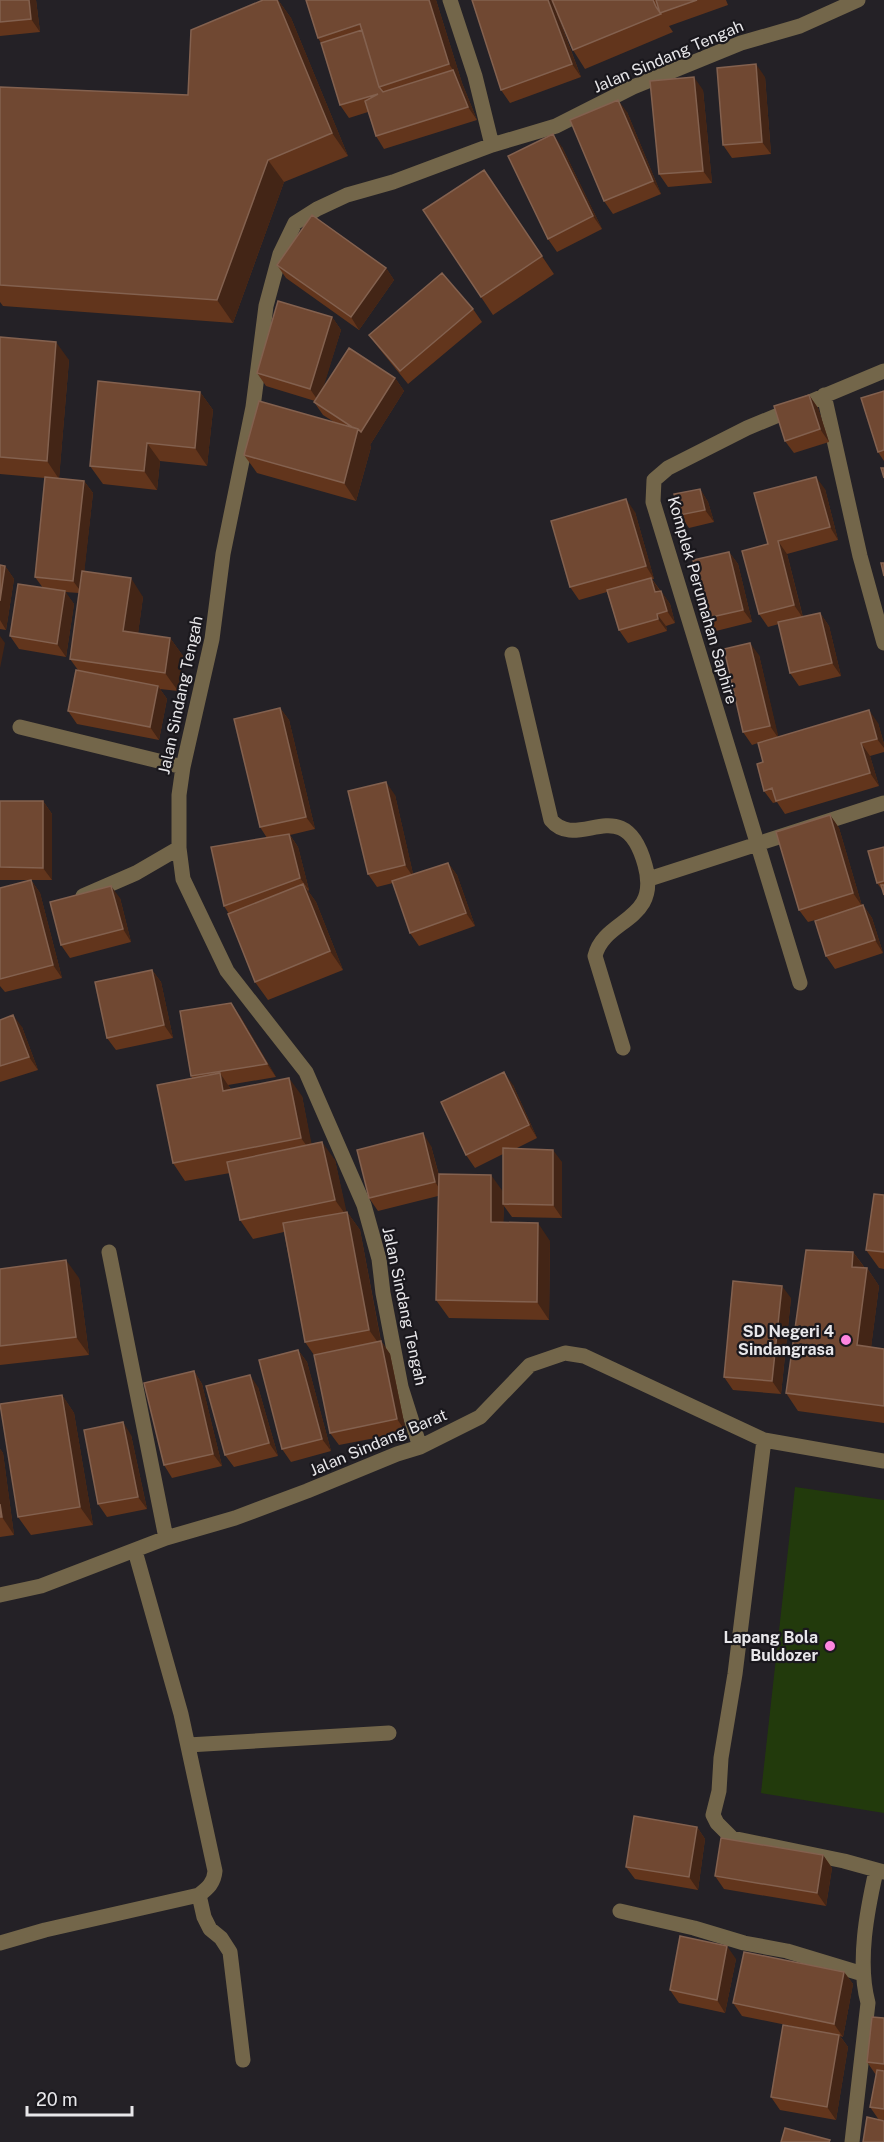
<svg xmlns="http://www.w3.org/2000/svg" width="884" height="2142" font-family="'Public Sans',sans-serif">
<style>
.green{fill:#223a0c}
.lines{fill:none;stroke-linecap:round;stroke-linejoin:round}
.street{stroke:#73664a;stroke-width:15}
.wall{fill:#62351c}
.shaded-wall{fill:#432516}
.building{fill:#704832;stroke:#83614f;stroke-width:1.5}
.poi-dot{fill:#fe86e0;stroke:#1a181d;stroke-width:2}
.labels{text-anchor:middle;stroke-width:4.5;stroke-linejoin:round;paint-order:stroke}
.street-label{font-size:16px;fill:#e8e7ea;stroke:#1a181d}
.poi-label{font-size:16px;font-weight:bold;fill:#e8e7ea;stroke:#1a181d;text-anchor:end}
</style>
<rect width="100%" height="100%" fill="#242126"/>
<path class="green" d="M795 1487 884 1500V1813L761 1793Z"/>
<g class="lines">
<path class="street" d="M450 0 475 76 492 145
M824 395 860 556 884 643
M512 654 551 820C578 853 624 789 645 865 661 922 604 918 595 956L623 1048
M20 727 183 767
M649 879 884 803
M83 896 136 873 179 848
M800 983 653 502 654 480 668 468 747 428 884 371
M109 1252 166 1538
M764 1440 735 1674 721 1758 719 1791 713 1815 717 1823 732 1838 844 1861 884 1872
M420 1447 401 1387 383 1293 379 1259 364 1205 306 1072 227 971 183 879 179 848V795L183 767 212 639 223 554 253 407 266 306 280 254 295 223 317 209 347 195 393 182 492 145 556 126 633 87 741 43 800 26 858 0
M0 1595 41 1586 166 1538 235 1518 307 1491 397 1454 420 1447 480 1417 530 1365 565 1353 584 1356 764 1440 884 1461
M188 1745 389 1733
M199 1895 204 1917 210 1929 221 1938 230 1952 243 2060
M620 1911 694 1928 744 1943 787 1951 863 1974
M0 1943 45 1930 199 1895C208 1888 214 1883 215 1871L181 1714 135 1551
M852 2142 868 2003C857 1962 867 1911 876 1871"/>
</g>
<path class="wall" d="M0 0H36L40 32 0 36Z
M263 0H278L291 18 348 156 284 182 233 323 3 306 0 302V87L188 95Z
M436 0 462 83 477 120 384 149 376 136 368 112 349 118 340 105 321 43 318 38Z
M472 0H726L728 5 669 26 673 32 585 69 573 50 557 13 581 77 510 103 501 90Z
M765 77 771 154 732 158 723 145Z
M703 90 712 183 668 187 659 174Z
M627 112 661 194 613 214 604 201Z
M562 147 602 229 557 252 548 239Z
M484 170 554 274 493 315 481 297Z
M277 265 386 268 394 280 359 330 286 278Z
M473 309 482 322 408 384 378 347 369 335Z
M332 317 341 330 323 387 395 378 404 391 370 445 371 447 356 501 257 473 244 455 334 422 323 415 314 402 315 401 266 386 257 373Z
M0 337 69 360 59 478 84 481 93 493 84 572 143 597 138 633 170 638 183 656 178 691 160 689 167 699 159 740 77 724 68 711 78 670 70 659 79 593 65 592 74 604 66 657 19 649 10 636 43 588 35 577 45 478 0 474Z
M884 391V461L878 452Z
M200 392 213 410 207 466 160 461 157 490 103 484 90 466Z
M809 395 818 408 829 442 794 453 785 441Z
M700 489 708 502 714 522 689 528 680 515Z
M825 489 838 540 787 554 803 617 820 613 829 626 841 676 799 686 790 673 779 624 768 627 759 614 768 544Z
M635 512 654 579H652L670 604 675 623 666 626 667 631 628 643 619 630 607 592 579 600 570 587Z
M729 552 738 564 752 622 716 631 707 618Z
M0 565 5 566 14 579 6 630 0 629Z
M759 655 778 737 878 723 884 744V752L870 756 879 786 785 814 777 802 773 803 764 791 763 762 758 743 752 745 743 732Z
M280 708 289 720 315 829 290 835 298 847 309 890 308 891 316 902 343 970 268 1000 255 982 229 914 224 906 267 838 260 827Z
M395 795 413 874 448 863 457 875 475 926 419 946 410 933 393 883 377 887 368 874Z
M0 801H43L52 814V880H31L40 893 62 978 5 992 0 986V888L30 880H0Z
M830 815 839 828 862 906 863 905 872 918 883 953 835 969 826 956 841 913 808 922 799 910Z
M884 847V895L883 891 877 883Z
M120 898 131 942 70 958 61 945Z
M152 970 161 982 173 1038 116 1050 107 1038Z
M240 1016 276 1077 228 1085 231 1089 302 1096 311 1144 335 1160 346 1212H347L360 1230 381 1341 390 1354 406 1432 339 1445 330 1433 314 1355 305 1342 284 1232 253 1239 240 1220 230 1173 185 1181 173 1163 192 1078 191 1076Z
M0 1020 22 1027 38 1070 0 1082Z
M513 1085 537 1138 515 1149 562 1162V1218L512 1217 504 1206 503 1222 550 1241 549 1320 449 1318 436 1300 438 1196 378 1211 369 1198 431 1146 439 1175 503 1192V1154L475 1168 466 1155Z
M884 1195V1269L879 1268 866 1250Z
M853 1252 865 1268H867L879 1286 871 1347 884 1349V1423L798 1411 786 1393Z
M0 1269 79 1278 89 1355 0 1365Z
M791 1298 781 1394 733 1390 724 1377Z
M298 1350 307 1362 331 1451 291 1462 282 1449Z
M194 1371 202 1384 222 1466 172 1478 164 1465Z
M258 1387 278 1456 234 1467 225 1455Z
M62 1395 74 1413 93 1525 31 1535 18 1517Z
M131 1435 147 1509 107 1517 98 1504Z
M0 1449 3 1453 14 1535 0 1537Z
M697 1827 705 1839 698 1890 635 1879 626 1867Z
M823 1855 832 1868 826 1906 724 1889 715 1876Z
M736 1959 725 2013 679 2003 670 1990Z
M844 1972 853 1984 843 2037 840 2036 848 2047 836 2120 780 2110 771 2097 806 2029 742 2016 733 2003Z
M884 2018V2120H879L870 2107 876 2075 867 2062Z"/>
<path class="shaded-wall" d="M29 0H36L40 32 31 19Z
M277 0H278L291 18 348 156 332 133Z
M429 0H436L462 83 477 120 468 107 453 70 449 64Z
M548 0H556L557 14 581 77 572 64Z
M756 64 765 77 771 154 762 142Z
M694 77 703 90 712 183 703 171Z
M618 100 627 112 661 194 653 181Z
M553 134 562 147 602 229 593 216Z
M268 160 284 182 233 323 217 300Z
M484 170 497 188 554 274 542 256Z
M386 268 394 280 359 330 351 317Z
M332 317 341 330 319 402 310 389Z
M56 342 69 360 59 479 47 461Z
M395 378 404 391 370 445 371 447 356 501 344 483 358 429Z
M200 392 213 410 207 466 195 448Z
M809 395 818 408 829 442 820 429Z
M147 443 160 461 157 490 144 471Z
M816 477 825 489 838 540 830 527Z
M84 481 93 493 82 593 73 581Z
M700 489 708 502 714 522 705 510Z
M626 499 635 512 654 579 646 566Z
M778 541 787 554 803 618 794 605Z
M729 552 738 564 752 622 743 610Z
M5 566 14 579 6 630 0 620V601Z
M131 578 143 597 136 649 123 631Z
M651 578 660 591 664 605 655 592Z
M65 591 74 604 66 657 57 644Z
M661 591 670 604 675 623 667 611Z
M820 613 829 626 841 676 832 663Z
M657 614 666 626 667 631 658 619Z
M0 636 5 643 0 668Z
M170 638 183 656 178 691 165 673Z
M750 643 759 655 779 739 770 726Z
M158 686 167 699 159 740 150 727Z
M280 708 289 720 315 829 306 817Z
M869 710 878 723 884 744V748L877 739Z
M861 743 870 756 879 786 870 773Z
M386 782 395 795 414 878 405 865Z
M43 801 52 814V880L43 868Z
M830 815 839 828 862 906 853 893Z
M289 834 298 847 309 890 300 878Z
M448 863 457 875 475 926 466 913Z
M31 880 40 893 62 978 53 965Z
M303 884 316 902 343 970 330 951Z
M111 886 120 898 131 942 123 929Z
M863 905 872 918 883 953 875 940Z
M152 970 161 982 173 1038 164 1025Z
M231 1003 240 1016 276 1077 267 1064Z
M13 1015 22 1027 38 1070 29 1057Z
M504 1072 513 1085 537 1138 529 1125Z
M220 1073 232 1091H223Z
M289 1078 302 1096 314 1156 301 1138Z
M423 1133 431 1146 444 1195 435 1182Z
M322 1142 335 1160 348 1218 335 1200Z
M553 1150 562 1162V1218L553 1205Z
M491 1175 504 1193 503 1204 504 1206 503 1240 491 1222Z
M347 1212 360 1230 382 1348 369 1330Z
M538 1223 550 1241 549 1320 537 1302Z
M853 1252 866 1270 852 1267Z
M66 1260 79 1278 89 1355 76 1337Z
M867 1268 879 1286 869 1363 857 1345Z
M782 1286 791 1298 781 1394 772 1381Z
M381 1341 390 1354 406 1432 397 1419Z
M298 1350 307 1362 331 1451 322 1439Z
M194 1371 202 1384 222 1466 213 1454Z
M250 1375 258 1387 278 1456 269 1443Z
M62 1395 74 1413 93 1525 80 1507Z
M123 1422 131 1435 147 1509 138 1497Z
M0 1449 3 1453 14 1535 2 1517 0 1504Z
M697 1827 705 1839 698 1890 689 1877Z
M823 1855 832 1868 826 1906 817 1893Z
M727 1946 736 1959 725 2013 717 2000Z
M844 1972 853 1984 843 2037 834 2024Z
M839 2035 848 2047 836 2120 827 2107Z"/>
<path class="building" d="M0 0H29L31 19 0 22Z
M263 0H277L332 133 268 160 217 300 0 285V87L188 95 191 30Z
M306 0H429L449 64 379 87 360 24 318 38Z
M472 0H548L572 64 501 90Z
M552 0H653L656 7 661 14 573 50Z
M656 0H697L660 13Z
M362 30 379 87 383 92 453 70 468 107 376 136 365 101 378 94 340 105 321 43Z
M756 64 762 142 723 145 717 68Z
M694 77 703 171 659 174 650 81Z
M618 100 653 181 604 201 570 120Z
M553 134 593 216 548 239 508 156Z
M484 170 542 256 481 297 423 210Z
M312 215 386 268 351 317 277 265Z
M442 273 473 309 400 371 369 335Z
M278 301 332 317 310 389 257 373Z
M0 337 56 342 47 461 0 457Z
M349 348 395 378 361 432 358 429 352 427 314 402Z
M98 381 200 392 195 448 147 443 144 471 90 466Z
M884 391V450L878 452 861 398Z
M809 395 820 429 785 441 774 406Z
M259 401 358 429 344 483 244 455Z
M881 468H884V478Z
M45 477 84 481 73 581 35 577Z
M816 477 830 527 778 541 794 605 759 614 742 551 768 544 754 493Z
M700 489 705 510 680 515 674 494Z
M626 499 646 566 570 587 551 521Z
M729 552 743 610 707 618 693 560Z
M881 563H884V576Z
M0 565 5 566 0 601Z
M82 571 131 578 123 631 170 638 165 673 70 659Z
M651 578 655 592 661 591 667 611 657 614 658 619 619 630 607 590Z
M18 584 65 591 57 644 10 636Z
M820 613 832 663 790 673 778 622Z
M750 643 770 726 743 732 724 649Z
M76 670 158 686 150 727 68 711Z
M280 708 306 817 260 827 234 719Z
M869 710 877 739 861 743 870 773 776 801 772 788 764 791 757 764 763 762 758 743Z
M386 782 405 865 368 874 348 791Z
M0 801H43V868L0 867Z
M830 815 853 893 799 910 776 832Z
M289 834 300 878 224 906 211 847Z
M884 847V881L877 883 868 851Z
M448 863 466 913 410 933 392 881Z
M31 880 53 965 0 979V888Z
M303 884 330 951 255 982 228 914Z
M881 885H884V895Z
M111 886 123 929 61 945 50 902Z
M863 905 875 940 826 956 815 921Z
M152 970 164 1025 107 1038 95 982Z
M231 1003 267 1064 191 1076 180 1011Z
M13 1015 29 1057 0 1066V1020Z
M504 1072 529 1125 466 1155 441 1102Z
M220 1073 223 1091 289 1078 301 1138 173 1163 157 1085Z
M423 1133 435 1182 369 1198 357 1150Z
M322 1142 335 1200 240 1220 227 1162Z
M503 1148 553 1150V1205L503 1204Z
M439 1174 491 1175V1222L538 1223 537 1302 436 1300Z
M874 1194 884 1195V1252L866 1250Z
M347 1212 369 1330 305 1342 283 1223Z
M806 1250 853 1252 852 1267 867 1268 857 1345 884 1349V1406L786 1393Z
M66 1260 76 1337 0 1346V1269Z
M733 1281 782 1286 772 1381 724 1377Z
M381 1341 397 1419 330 1433 314 1355Z
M298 1350 322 1439 282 1449 259 1360Z
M194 1371 213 1454 164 1465 144 1383Z
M250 1375 269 1443 225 1455 206 1386Z
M62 1395 80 1507 18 1517 0 1404Z
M123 1422 138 1497 98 1504 84 1430Z
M0 1504 2 1517H0Z
M634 1816 697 1827 689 1877 626 1867Z
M721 1838 823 1855 817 1893 715 1876Z
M680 1936 727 1946 717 2000 670 1990Z
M744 1952 844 1972 834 2024 733 2003Z
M872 2017 884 2018V2064L867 2062Z
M783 2025 839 2035 827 2107 771 2097Z
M877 2070 884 2071V2109L870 2107Z
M867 2117 884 2121V2142H863Z
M785 2128 830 2140 829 2142H781Z"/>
<g class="poi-dot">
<circle cx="846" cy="1340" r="6"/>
<circle cx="830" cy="1646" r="6"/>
</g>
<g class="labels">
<g class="street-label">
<text transform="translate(668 56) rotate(-23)" y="6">Jalan Sindang Tengah</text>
<text transform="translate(703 600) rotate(74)" y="6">Komplek Perumahan Saphire</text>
<text transform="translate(180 695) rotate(-78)" y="6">Jalan Sindang Tengah</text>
<text transform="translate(405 1306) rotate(78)" y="6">Jalan Sindang Tengah</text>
<text transform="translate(378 1442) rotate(-23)" y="6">Jalan Sindang Barat</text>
</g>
<g class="poi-label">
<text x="834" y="1337">SD Negeri 4<tspan x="834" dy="18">Sindangrasa</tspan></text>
<text x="818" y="1643">Lapang Bola<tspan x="818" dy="18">Buldozer</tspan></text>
</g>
</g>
<path d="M27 2106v9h105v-9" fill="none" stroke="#e8e7ea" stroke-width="3"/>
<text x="36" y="2106" font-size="18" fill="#e8e7ea" stroke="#1a181d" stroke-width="4.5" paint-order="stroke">20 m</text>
</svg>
